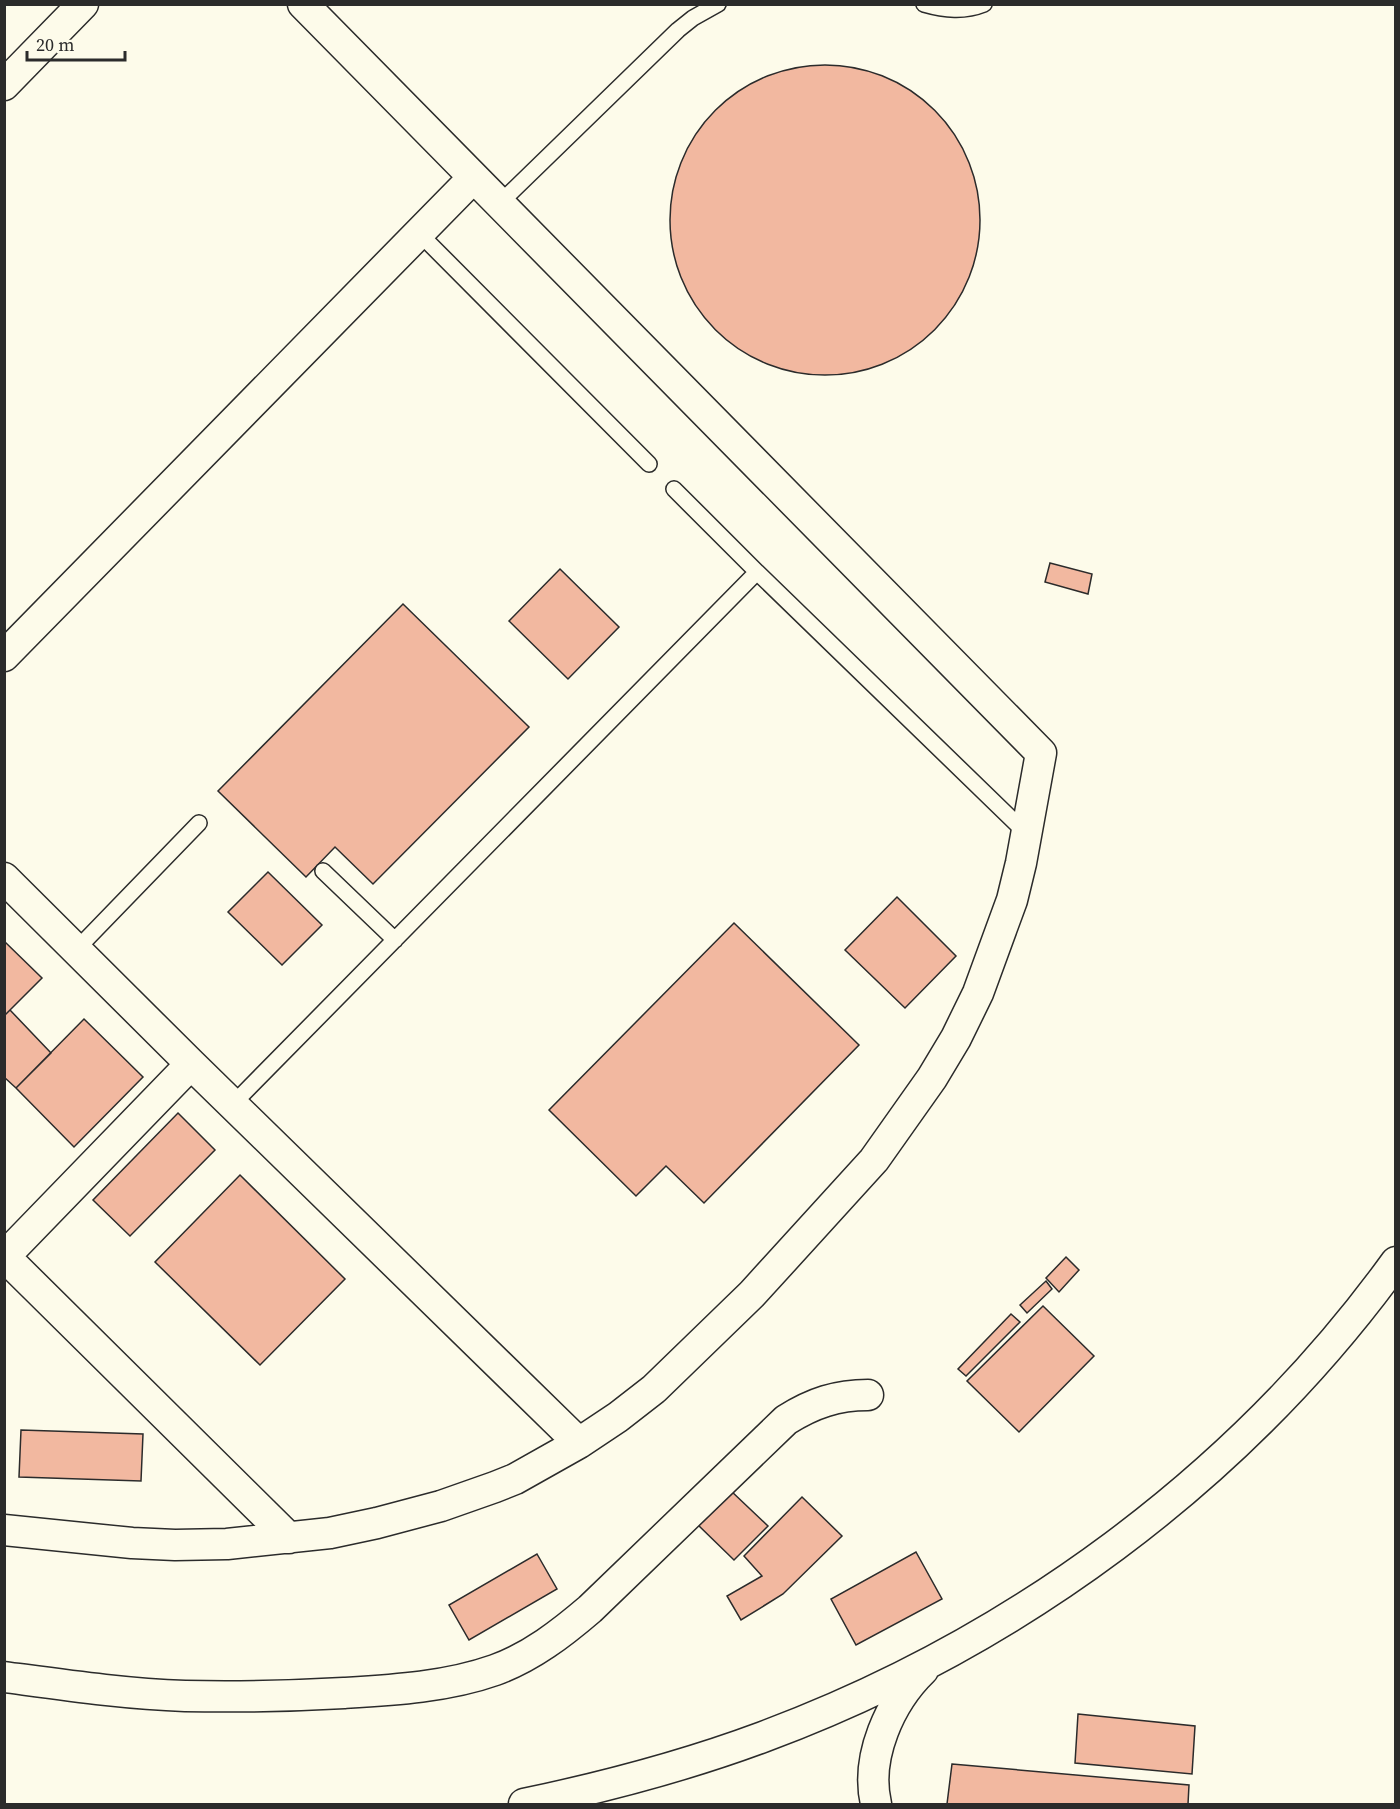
<svg xmlns="http://www.w3.org/2000/svg" width="1400" height="1809" font-family="'Source Serif 4',serif">
<style>
.building{fill:#f2b8a0;stroke:#2b2b2b;stroke-width:1.5}
.lines{fill:none;stroke-linecap:round;stroke-linejoin:round}
.lane-casing{stroke:#2b2b2b;stroke-width:18}
.street-casing{stroke:#2b2b2b;stroke-width:33}
.lane{stroke:#fdfbea;stroke-width:15}
.street{stroke:#fdfbea;stroke-width:30}
</style>
<rect width="100%" height="100%" fill="#fdfbea"/>
<path class="building" d="M670 220a155 155 0 1 1 310 0a155 155 0 1 1-310 0Z
M1050 563 1092 574 1088 594 1045 582Z
M560 569 619 627 568 679 509 621Z
M403 604 529 727 373 884 335 847 306 877 218 791Z
M268 872 322 925 282 965 228 912Z
M897 897 956 956 905 1008 845 950Z
M734 923 859 1045 704 1203 666 1166 636 1196 549 1110Z
M4 941 42 978 4 1016Z
M10 1010 51 1053 16 1088 4 1077V1016Z
M84 1019 143 1077 74 1147 16 1088Z
M178 1113 215 1150 130 1236 93 1200Z
M240 1175 345 1279 260 1365 155 1262Z
M1066 1257 1079 1270 1059 1292 1046 1278Z
M1046 1281 1052 1289 1027 1313 1020 1305Z
M1043 1306 1094 1356 1019 1432 967 1381Z
M1011 1314 1020 1322 966 1376 958 1369Z
M21 1430 143 1434 141 1481 19 1477Z
M730 1490 768 1526 734 1560 697 1524Z
M802 1497 842 1536 783 1594 741 1620 727 1596 762 1576 744 1556Z
M916 1552 942 1599 856 1645 831 1599Z
M537 1554 557 1589 469 1640 449 1605Z
M1078 1714 1195 1726 1192 1774 1075 1763Z
M952 1764 1189 1785 1188 1804H947Z"/>
<g class="lines">
<g class="lane-casing">
<path id="lane" d="M924 4C945 10 964 12 984 4
M499 204 678 30 693 18 718 4
M419 233 649 464
M674 489 757 572
M323 871 395 940
M76 950 199 823
M233 1104 757 572 1026 833"/>
</g>
<g class="street-casing">
<path id="street" d="M4 85 83 4
M4 656 473 178
M4 878 191 1064 579 1443
M4 1256 289 1538
M5 1256 191 1064
M4 1530 132 1543 175 1545 227 1544 330 1533 377 1523 441 1506 495 1487 515 1479 579 1443 618 1417 654 1389 752 1294 874 1160 932 1078 956 1038 978 993 1012 900 1021 863 1041 753 303 4
M4 1677C64 1685 125 1694 185 1696 238 1697 291 1696 344 1693 394 1690 447 1687 495 1670 531 1657 562 1633 590 1609L786 1420C813 1403 837 1395 868 1395
M524 1804C605 1787 685 1766 763 1737 1013 1644 1239 1479 1396 1262
M876 1804C865 1757 890 1702 923 1670"/>
</g>
<use href="#lane" class="lane"/>
<use href="#street" class="street"/>
</g>
<rect width="1400" height="1809" fill="none" stroke="#2b2b2b" stroke-width="12"/>
<path d="M27 51v9h98v-9" fill="none" stroke="#2b2b2b" stroke-width="3"/>
<text x="36" y="51" font-size="18" fill="#2b2b2b" stroke="#fdfbea" stroke-width="4.5" paint-order="stroke">20 m</text>
</svg>
